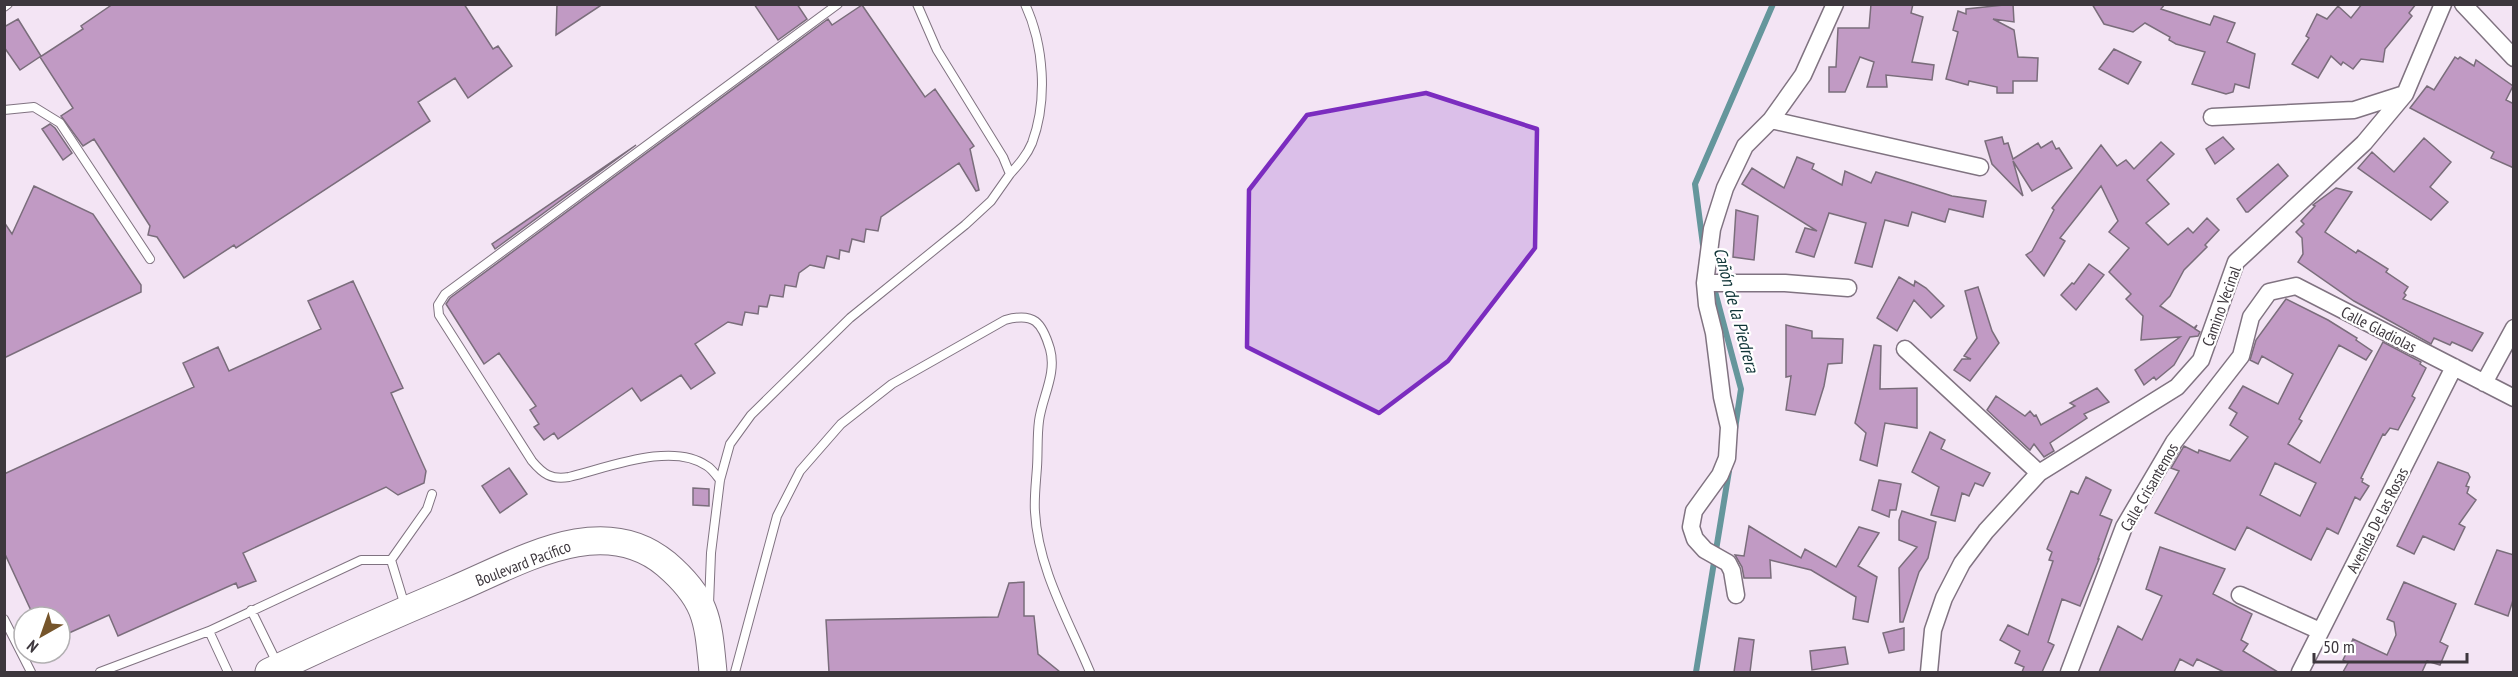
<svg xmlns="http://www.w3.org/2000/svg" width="2518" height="677" font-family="'PT Sans Narrow',sans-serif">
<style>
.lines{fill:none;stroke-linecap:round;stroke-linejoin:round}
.stream{stroke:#65969c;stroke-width:6}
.building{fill:#c19ac4;stroke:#7a6d7b;stroke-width:1.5;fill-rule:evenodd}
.lane-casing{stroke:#807381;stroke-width:10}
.street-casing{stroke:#807381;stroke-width:19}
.primary-casing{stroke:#807381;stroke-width:29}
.lane{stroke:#fff;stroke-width:8}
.street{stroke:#fff;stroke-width:16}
.primary{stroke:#fff;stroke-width:27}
.marked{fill:#7b2cbf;fill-opacity:0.2;stroke:#7b2cbf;stroke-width:4.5;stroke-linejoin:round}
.labels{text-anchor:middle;stroke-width:4.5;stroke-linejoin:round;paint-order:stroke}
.street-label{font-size:16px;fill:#3d373d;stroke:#fff}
.water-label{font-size:18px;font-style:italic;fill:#103538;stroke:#fff}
</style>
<rect width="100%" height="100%" fill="#f3e4f4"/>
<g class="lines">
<path class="stream" d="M1703 245 1695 184 1773 4
M1713 284 1741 389 1735 429
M1696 672 1729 471"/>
</g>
<path class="building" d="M113 4H464L493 49 498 46 512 66 468 98 455 78 418 102 430 121 236 248 234 245 184 278 157 237 148 235 150 226 94 139 83 146 61 116 73 108 40 57 83 29 81 26Z
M557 4H603L556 35Z
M754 4H797L807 19 778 40Z
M1871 4H1913L1911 13 1923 17 1912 62 1934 65 1932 80 1886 75 1887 87H1867L1874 62 1860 57 1845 92H1829V67H1836L1838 28H1869Z
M2013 4 2014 22 1993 19 2014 30 2018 57 2038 58 2037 81H2013V93H1997V87L1969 81 1968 85 1946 79 1958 32 1953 30 1958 11 1966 14V9Z
M2092 4H2165L2161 9 2210 25 2214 16 2235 23 2227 42 2255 54 2249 88 2235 84 2233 92 2226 94 2192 84 2205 52 2176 44 2169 40 2170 37 2145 23 2133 32 2104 24Z
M2362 4H2416L2409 13 2412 16 2385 49 2383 62 2361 59 2353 69 2343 62 2341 65 2331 56 2318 78 2292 64 2309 38 2306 36 2317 14 2327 19 2338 6 2351 18Z
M862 5 925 97 935 89 974 146 970 149 979 190 976 191 959 163 881 217 878 231 866 229 864 242 852 239 849 252 840 250 839 259 827 256 824 268 810 265 799 273 796 287 785 285 783 297 770 295 767 307 759 306 758 314 745 312 742 325 728 322 695 344 715 373 691 389 681 375 641 401 632 388 558 439 554 433 544 440 534 427 539 424 530 410 536 406 499 353 484 364 446 304 450 298 828 19 832 25Z
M18 19 41 56 20 70 4 47V27Z
M2114 49 2141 62 2128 84 2099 69Z
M2455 57 2458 59 2460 57 2474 66 2476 60 2513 86 2506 100 2514 104V168L2491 158 2494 152 2410 108 2427 86 2434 90Z
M50 124 55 128 72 153 63 160 42 129Z
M2002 137 2004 144 2008 143 2013 159 2038 143 2041 148 2052 141 2056 149 2059 148 2072 168 2032 191 2013 161 2023 196 1992 164 1985 141Z
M2223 137 2234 149 2215 164 2206 149Z
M2424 138 2451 162 2430 187 2448 202 2431 220 2358 168 2372 152 2394 172Z
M2161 142 2174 154 2147 180 2169 204 2146 223 2168 245 2188 228 2193 233 2207 218 2219 230 2205 245 2207 247 2184 270 2170 296 2160 306 2194 328 2197 325 2195 329 2200 332 2198 336 2190 337 2174 365 2156 380 2154 377 2144 385 2135 370 2180 337 2141 340 2143 316 2126 299 2131 294 2109 272 2129 248 2109 232 2118 221 2101 186 2060 238 2065 241 2044 276 2026 255 2032 251 2054 210 2052 208 2101 145 2117 166 2126 160 2134 169Z
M636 145 495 249 492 244Z
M1797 157 1814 164 1812 169 1842 185 1845 171 1871 183 1876 172 1952 196 1986 201 1983 217 1949 209 1945 222 1912 212 1908 226 1885 220 1872 267 1855 263 1866 223 1829 213 1814 257 1796 252 1805 228 1817 231 1742 184 1752 168 1784 188Z
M2278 164 2288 176 2248 212H2246L2237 199Z
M34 186 93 214 141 285V292L4 358V222L12 234Z
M2336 188 2352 192 2325 232 2356 253 2358 250 2388 269 2386 272 2408 287 2404 293 2406 295 2403 299 2483 333 2472 351 2452 342 2450 345 2434 338 2431 344 2354 301 2298 262 2303 254 2302 238 2296 232 2304 224 2301 221 2315 206 2313 205Z
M1736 210 1758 216 1754 260 1733 257Z
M2089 264 2104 275 2076 310 2061 295 2072 283 2074 284Z
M1899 277 1914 286 1915 281 1926 288 1944 306 1931 318 1914 300 1897 331 1877 318Z
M353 281 403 388 391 393 426 471 424 483 398 495 386 487 243 553 256 581 238 588 236 583 118 636 109 615 60 637V617H34L4 552V474L194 387 183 363 218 347 229 371 321 329 308 301Z
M1978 287 1992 331 1999 343 1970 381 1954 370 1962 359H1971L1964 356 1977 338 1965 291Z
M2286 299 2328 320 2357 338 2356 340 2372 351 2366 360 2339 345 2299 419 2302 421 2288 444 2320 463 2383 342 2421 362 2420 364 2426 368 2412 396 2415 398 2398 430 2390 428 2385 435 2383 434 2361 478 2363 479 2362 482 2369 486 2360 500 2355 497 2338 534 2327 528 2311 560 2247 527 2235 550 2155 513 2179 471 2171 468 2184 446 2198 453 2199 450 2230 461 2248 437 2230 425 2237 413 2229 408 2243 386 2278 404 2293 374 2262 356 2258 364 2250 360 2256 340ZM2275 463 2316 483 2300 516 2260 495Z
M1786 325 1812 331V338L1843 339 1842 363 1828 364 1824 386 1815 415 1786 410 1791 376 1786 377Z
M1874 345 1881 346 1880 389 1917 388V428L1885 423 1877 466 1860 460 1866 433 1855 423Z
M2097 388 2109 402 2084 414 2087 418 2050 443 2054 451 2044 457 2034 444 2030 450 1987 410 1996 396 2025 416 2030 411 2034 416 2036 415 2041 425 2075 406 2070 403Z
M1930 432 1945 440 1941 449 1990 473 1983 486 1975 483 1969 496 1962 493 1955 521 1931 515 1939 487 1912 472Z
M2438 462 2468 473 2470 477 2466 486 2469 487 2467 493 2476 500 2459 524 2465 527 2454 550 2423 536 2414 554 2397 546Z
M509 468 527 494 500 513 482 486Z
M2086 477 2111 490 2100 515 2112 520 2098 559H2099L2080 606 2062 599 2048 642 2054 645 2042 672H2022L2024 667 2015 663 2020 651 2000 640 2008 625 2028 635 2053 561 2049 560 2052 552 2047 549 2071 491 2078 494Z
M1879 480 1901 484 1896 510H1890L1889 517 1872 510Z
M693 488 709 489V506L693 505Z
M1902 511 1936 522 1928 558 1919 572 1903 622H1900L1899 568 1917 547 1899 540V520Z
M1749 526 1801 558 1805 549 1836 567 1859 527 1879 533 1858 566 1877 577 1868 622 1853 619 1856 597 1811 570 1770 560 1771 578H1744L1742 567 1735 555 1744 556Z
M2160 547 2225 569 2213 594 2252 614 2241 640 2248 644 2243 651 2278 672H2224L2197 659 2193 666 2180 659 2174 672H2099L2118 626 2142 640 2162 596 2146 589Z
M2497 550 2514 555V597L2508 616 2475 604Z
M1024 582V616H1034L1038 654 1060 672H829L826 620 998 617 1009 583Z
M2404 582 2456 604 2440 642 2448 646 2440 665 2427 661 2422 672H2343L2348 663 2343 660 2353 639 2387 655 2396 635 2394 622 2387 619Z
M1904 628V650L1889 653 1883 633Z
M1739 638 1754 640 1750 672H1734Z
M1845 647 1848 664 1812 670 1810 651Z"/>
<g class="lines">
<g class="lane-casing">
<path id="lane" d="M4 7 8 4
M4 110 34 107 60 123 150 259
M1010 174C1019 164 1027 155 1032 143 1048 100 1044 45 1025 4
M720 480C716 475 712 469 707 466 672 441 607 468 569 477 551 480 543 474 532 461L439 315 438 305 445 294 838 4
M391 560 427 509 432 494
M709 604 711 553 720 480 730 444 751 415 850 318 965 225 991 201 1010 174 1003 157 937 50 917 4
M251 610 278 665
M4 619 31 672
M209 631 228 672
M100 672 209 631 361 560H391L405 606
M735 672 777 516 800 471 841 424 892 384 1005 320C1034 312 1042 322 1050 349 1057 374 1042 397 1039 421 1037 436 1038 452 1037 467 1036 482 1034 498 1035 512 1038 569 1069 621 1090 672"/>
</g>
<g class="street-casing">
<path id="street" d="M2463 4 2514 58
M2212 117 2354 110 2404 94
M1771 120 1980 167
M1705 283H1785L1848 288
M1905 349 2039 473
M2484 383 2514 328
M1736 595 1732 571 1728 563 1705 550 1695 539 1691 527 1694 511 1720 475 1727 458 1729 427 1722 397 1714 333 1707 305 1705 283 1712 229 1725 188 1745 146 1771 120 1803 75 1835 4
M2240 595 2320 631
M1929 672 1933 630 1944 598 1962 563 1986 531 2039 473 2177 387 2201 360 2236 262 2364 143 2405 94 2443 4
M2069 672 2124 527 2174 442 2241 356 2251 317 2269 292 2296 286 2514 398
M2300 672 2454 367"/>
</g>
<g class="primary-casing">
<path id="primary" d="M269 672C330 643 391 616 453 590 518 563 601 510 666 564 708 600 708 621 713 672"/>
</g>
<use href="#lane" class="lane"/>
<use href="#street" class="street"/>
<use href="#primary" class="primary"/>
</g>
<path class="marked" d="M1426 93 1537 129 1535 248 1448 361 1379 413 1247 347 1249 190 1307 115Z"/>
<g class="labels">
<g class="street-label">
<text transform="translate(2221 306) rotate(-70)" y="6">Camino Vecinal</text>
<text transform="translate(2379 329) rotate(27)" y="6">Calle Gladiolas</text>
<text transform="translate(2149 487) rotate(-60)" y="6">Calle Crisantemos</text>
<text transform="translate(2377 520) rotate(-63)" y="6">Avenida De las Rosas</text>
<text transform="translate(523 563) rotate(-21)" y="6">Boulevard Pacífico</text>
</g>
<g class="water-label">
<text transform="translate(1736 310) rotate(75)" y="6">Cañón de la Piedrera</text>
</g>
</g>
<rect width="2518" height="677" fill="none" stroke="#3d373d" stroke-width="12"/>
<g transform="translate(42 635) rotate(220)"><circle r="28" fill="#ffffff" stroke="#b1afb1" stroke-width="1.5"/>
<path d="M0-4.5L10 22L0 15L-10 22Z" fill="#76552b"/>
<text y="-9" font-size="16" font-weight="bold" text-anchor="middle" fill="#3d373d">N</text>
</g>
<path d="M2314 653v9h153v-9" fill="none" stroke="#3d373d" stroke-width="3"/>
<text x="2323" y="653" font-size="18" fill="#3d373d" stroke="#ffffff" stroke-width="4.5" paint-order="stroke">50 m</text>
</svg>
